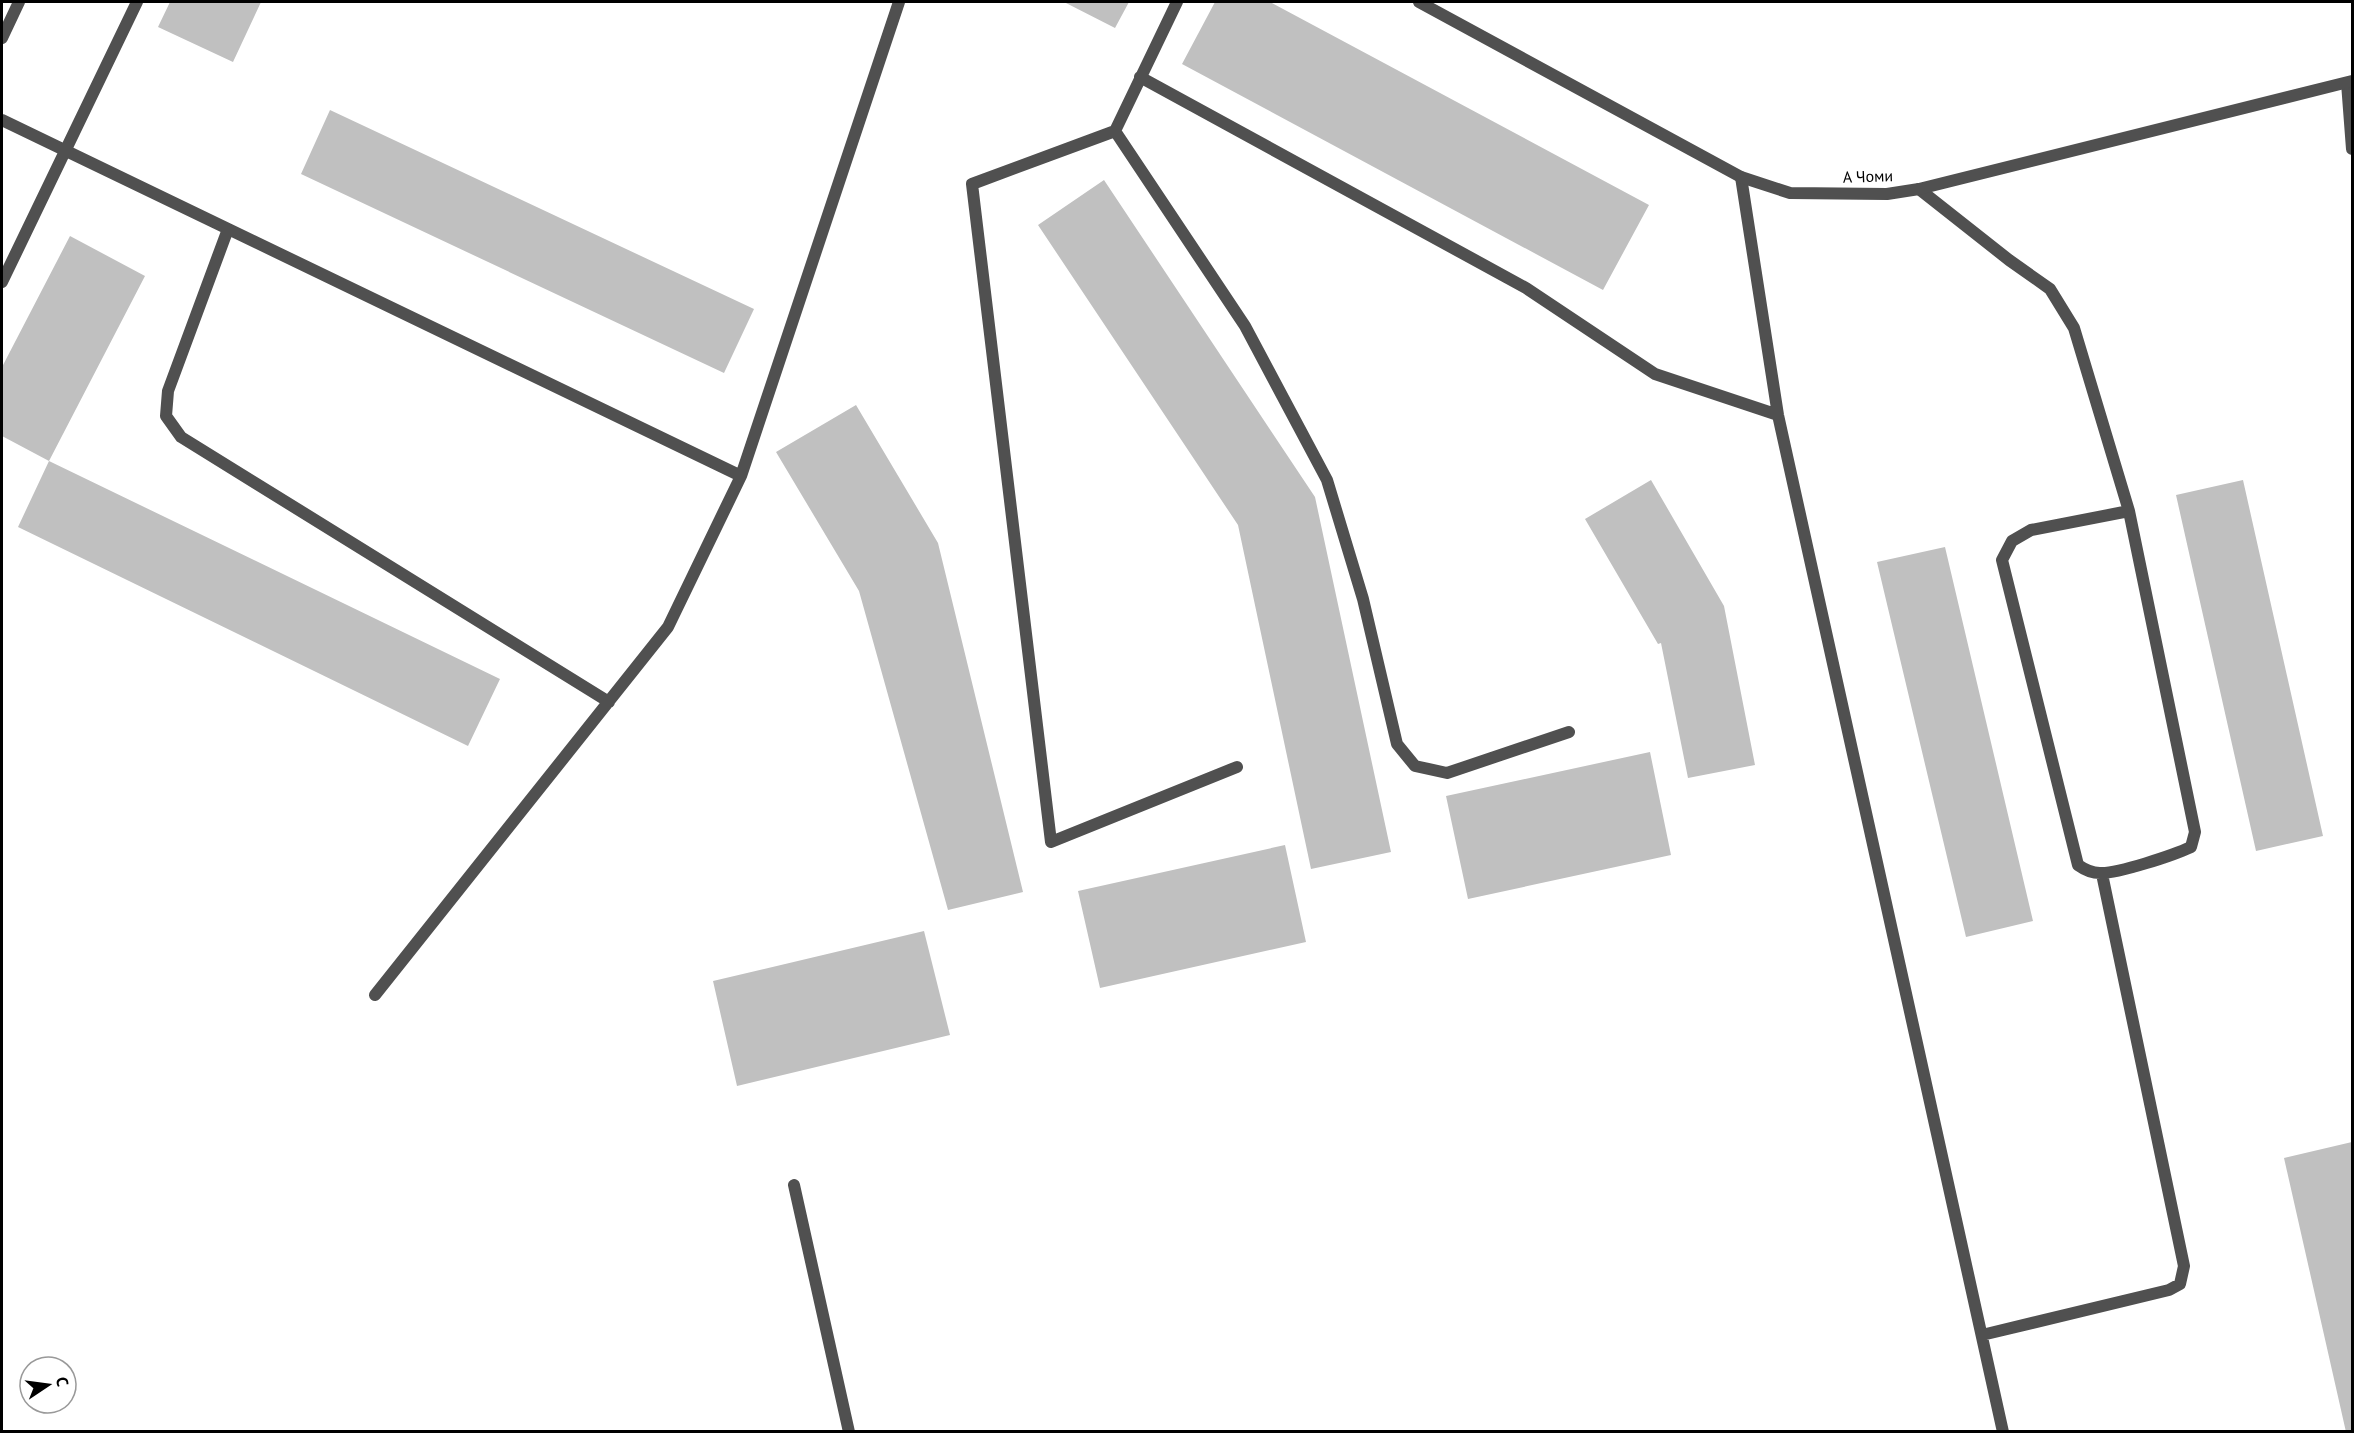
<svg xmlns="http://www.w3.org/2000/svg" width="2354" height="1433" font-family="'PT Sans',sans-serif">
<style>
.building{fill:#c0c0c0}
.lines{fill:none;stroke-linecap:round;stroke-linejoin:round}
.lane{stroke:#505050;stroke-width:12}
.street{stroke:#505050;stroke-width:12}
.labels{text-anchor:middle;stroke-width:4.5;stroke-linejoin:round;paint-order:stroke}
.street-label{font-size:16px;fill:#000;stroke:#fff}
</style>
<rect width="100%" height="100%" fill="#fff"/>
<path class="building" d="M170 2H261L233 62 158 27Z
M1064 2H1129L1115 28Z
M1215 2H1270L1649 205 1603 290 1182 64Z
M330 110 754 309 724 373 301 174Z
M1104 180 1315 497 1391 852 1311 869 1238 525 1038 225Z
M70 236 145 276 49 461 500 679 468 746 18 527 49 461 2 436V367Z
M856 405 938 543 1023 892 948 910 859 591 776 452Z
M1651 480 1724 606 1755 765 1688 778 1661 643 1658 644 1585 519Z
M2243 480 2323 836 2256 851 2176 495Z
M1945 547 2033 921 1966 937 1877 562Z
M1650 752 1671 855 1468 899 1446 796Z
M1285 845 1306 942 1100 988 1078 891Z
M924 931 950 1035 737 1086 713 981Z
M2352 1142V1432H2346L2284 1158Z"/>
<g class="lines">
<path class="lane" d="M1177 2 1115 131 1245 326 1327 480 1363 599 1397 744 1415 766 1447 773 1569 732
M2 38 19 2
M1140 77 1526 288 1655 374 1778 415
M2347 83 2352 149
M2 120 741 476 899 2
M1115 131 972 184 1051 842 1237 767
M1741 177 1778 415 2003 1432
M1919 189 2009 260 2050 289 2074 328 2129 511 2195 832 2191 847C2174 855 2117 874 2100 873 2091 873 2085 870 2078 865L2002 560 2012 541 2031 530 2129 511
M228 229 168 391 166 416 181 437 609 702
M2 282 137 2
M375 995 668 627 741 476
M794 1185 849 1432
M1982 1335 2169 1290 2180 1284 2184 1266 2102 874"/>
<path class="street" d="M1419 2 1741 177 1790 193 1887 194 1919 189 2352 81"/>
</g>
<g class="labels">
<g class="street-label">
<text transform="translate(1868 176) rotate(-2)" y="6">А Чоми</text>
</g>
</g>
<rect width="2354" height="1433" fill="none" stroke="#000000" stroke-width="6"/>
<g transform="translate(48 1385) rotate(77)"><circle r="28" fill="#ffffff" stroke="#999999" stroke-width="1.5"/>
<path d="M0-4.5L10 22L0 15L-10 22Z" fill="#000000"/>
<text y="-9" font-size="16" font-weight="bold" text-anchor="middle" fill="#000000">С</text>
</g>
</svg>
